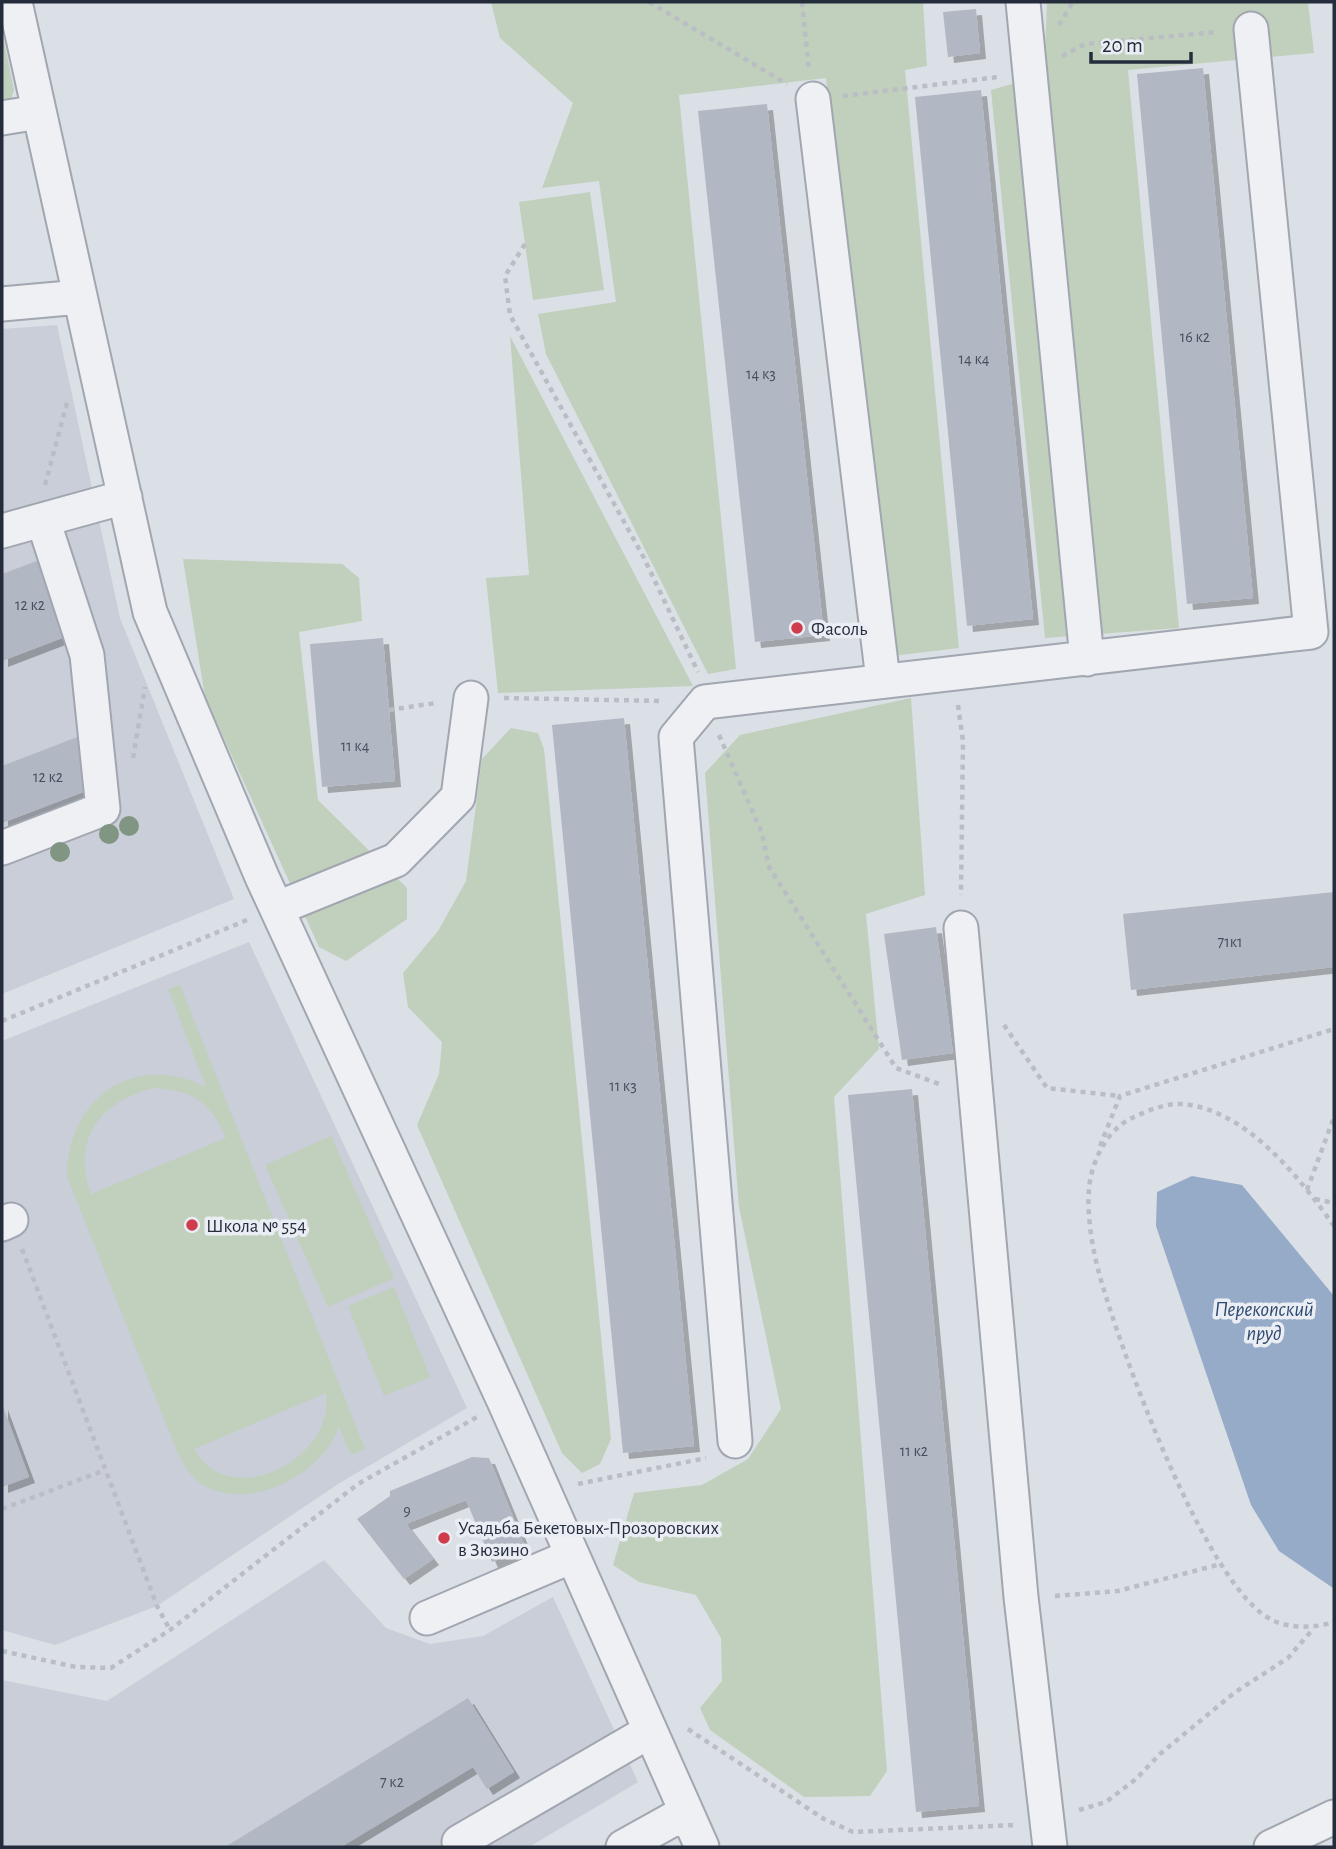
<svg xmlns="http://www.w3.org/2000/svg" width="1336" height="1849" font-family="'Alegreya Sans',sans-serif">
<style>
.built{fill:#c9ced8}
.green{fill:#c0d0bc;fill-rule:evenodd}
.water{fill:#95abc7}
.building{fill:#b2b8c3;filter:url(#shadow)}
.lines{fill:none;stroke-linecap:round;stroke-linejoin:round}
.minor-casing{stroke:#a1a6b0;stroke-width:37}
.path{stroke:#babdc4;stroke-width:4.5;stroke-dasharray:5 5;stroke-linecap:butt}
.minor{stroke:#eef0f4;stroke-width:33}
.tree{fill:#819583}
.poi-dot{fill:#cf3c4c;stroke:#eaeef4;stroke-width:2.5}
.labels{text-anchor:middle;stroke-width:7;stroke-linejoin:round;paint-order:stroke}
.number-label{font-size:16px;fill:#484f5e}
.poi-label{font-size:19px;fill:#252c3c;stroke:#eaeef4;text-anchor:start}
.water-label{font-size:21px;font-style:italic;fill:#2f4970;stroke:#eaeef4}
</style>
<defs>
<filter id="shadow"><feDropShadow dx="6" dy="6" stdDeviation="0" flood-color="#0004"/></filter>
</defs>
<rect width="100%" height="100%" fill="#dbdfe6"/>
<path class="built" d="M57 325 120 618 234 899 2 994V329Z
M249 942 467 1408 338 1484 157 1606 55 1645 2 1630V1041Z
M324 1560 386 1628 430 1644 483 1636 553 1597 638 1782 529 1847H2V1680L107 1701Z"/>
<path class="green" d="M491 2H923L927 66 905 70 959 648 892 656 826 78 679 95 736 669 708 674 546 354 538 314 616 302 599 181 542 188 573 103 500 38Z
M1047 2H1308L1314 53 1128 70 1179 628 1045 638 991 90 1044 75Z
M2 31 14 90 9 105H2Z
M590 192 604 290 533 300 519 202Z
M510 336 693 686 498 693 486 578 529 575Z
M183 559 342 564 359 578 362 621 299 632 318 800 407 888V919L346 961 319 947 205 697Z
M911 698 925 895 866 914 879 1049 834 1097 887 1771 870 1796 804 1797 710 1730 700 1708 722 1681 721 1638 696 1595 639 1582 613 1565 634 1493 702 1485 748 1459 781 1409 739 1207 705 773 740 735Z
M511 728 538 733 544 749 611 1439 600 1464 582 1473 562 1453 417 1125 439 1074 442 1042 408 1007 403 973 438 931 466 881 482 759Z
M180 985 365 1449 351 1455 339 1427C322 1475 250 1512 203 1485 191 1478 186 1467 179 1456L67 1177C67 1098 134 1051 206 1087L168 989ZM153 1088C192 1090 210 1101 226 1138L91 1194C71 1139 100 1102 153 1088ZM326 1393C336 1459 229 1513 194 1449Z
M331 1136 394 1278 328 1307 265 1165Z
M394 1287 430 1377 384 1396 348 1306Z"/>
<path class="water" d="M1192 1176 1242 1185 1334 1296 1333 1588 1279 1551 1251 1505 1156 1226 1157 1192Z"/>
<path class="building" d="M976 9 980 53 948 57 943 12Z
M1203 68 1253 598 1187 604 1137 74Z
M981 90 1033 619 967 626 915 97Z
M767 104 824 635 755 642 698 111Z
M42 559 70 635 2 661V574Z
M383 638 395 781 322 787 310 644Z
M624 718 694 1446 623 1453 552 725Z
M80 736 99 786 2 823V766Z
M1334 892V967L1131 990 1123 914Z
M936 927 953 1053 902 1060 884 934Z
M912 1089 979 1806 916 1812 848 1095Z
M2 1404 29 1477 2 1487Z
M472 1457 489 1458 526 1549 492 1562 466 1500 406 1524 433 1559 404 1579 357 1519 390 1496V1491Z
M468 1698 514 1772 487 1789 473 1767 341 1847H225Z"/>
<g class="lines">
<g class="minor-casing">
<path id="minor" d="M15 2 150 612 262 877 504 1401 702 1847
M1023 2 1087 659
M813 99 883 680
M2 118 39 112
M2 304 80 297
M2 531 125 497
M2 848 103 809 87 655 43 520
M278 908 396 860 458 797 471 698
M961 928 1021 1597 1050 1847
M2 1224 11 1220
M735 1441 676 737 705 702 1311 632 1251 29
M427 1618 572 1556
M459 1842 650 1731
M623 1847 686 1812
M1271 1847 1334 1817"/>
</g>
<path class="path" d="M649 2 787 84
M802 2 809 69
M1059 25 1073 2
M1062 56 1085 44 1218 32
M843 96 998 77
M525 244 505 276 510 315 644 558 698 672
M45 485 68 399
M504 698 664 701
M958 705 963 741 961 895
M389 710 436 703
M719 735 762 833 769 867 896 1068 942 1085
M133 758 145 687
M2 1021 247 920
M1004 1025 1047 1088 1120 1096
M1100 1146 1120 1096 1334 1029
M1307 1190 1334 1117
M1315 1199 1334 1203
M1334 1226C1300 1178 1245 1108 1181 1104 1165 1103 1144 1112 1130 1119 1106 1131 1091 1163 1089 1189 1087 1216 1092 1247 1099 1273 1119 1346 1206 1588 1272 1620 1290 1629 1316 1628 1334 1622
M22 1249 157 1606 170 1630
M578 1484 706 1458
M2 1509 105 1470
M1055 1596 1118 1591 1221 1564
M2 1651 76 1667 111 1668 170 1630 358 1484 477 1417
M688 1729 824 1819 853 1832 1016 1825
M1079 1810 1106 1802 1136 1779 1160 1754 1234 1693 1288 1658 1313 1629"/>
<use href="#minor" class="minor"/>
</g>
<g class="tree">
<circle cx="129" cy="826" r="10"/>
<circle cx="109" cy="834" r="10"/>
<circle cx="60" cy="852" r="10"/>
</g>
<g class="poi-dot">
<circle cx="797" cy="628" r="7"/>
<circle cx="192" cy="1225" r="7"/>
<circle cx="444" cy="1538" r="7"/>
</g>
<g class="labels">
<g class="number-label">
<text x="1195" y="342">16 к2</text>
<text x="974" y="364">14 к4</text>
<text x="761" y="379">14 к3</text>
<text x="30" y="610">12 к2</text>
<text x="355" y="751">11 к4</text>
<text x="48" y="782">12 к2</text>
<text x="1230" y="947">71к1</text>
<text x="623" y="1091">11 к3</text>
<text x="914" y="1456">11 к2</text>
<text x="407" y="1516">9</text>
<text x="392" y="1787">7 к2</text>
</g>
<g class="poi-label">
<text x="811" y="635">Фасоль</text>
<text x="206" y="1232">Школа № 554</text>
<text x="458" y="1534">Усадьба Бекетовых-Прозоровских<tspan x="458" dy="22">в Зюзино</tspan></text>
</g>
<g class="water-label">
<text x="1264" y="1316">Перекопский<tspan x="1264" dy="24">пруд</tspan></text>
</g>
</g>
<rect width="1336" height="1849" fill="none" stroke="#252c3c" stroke-width="7"/>
<path d="M1091 52v10h100v-10" fill="none" stroke="#252c3c" stroke-width="3.5"/>
<text x="1102" y="52" font-size="21" fill="#252c3c" stroke="#eaeef4" stroke-width="5" paint-order="stroke">20 m</text>
</svg>
